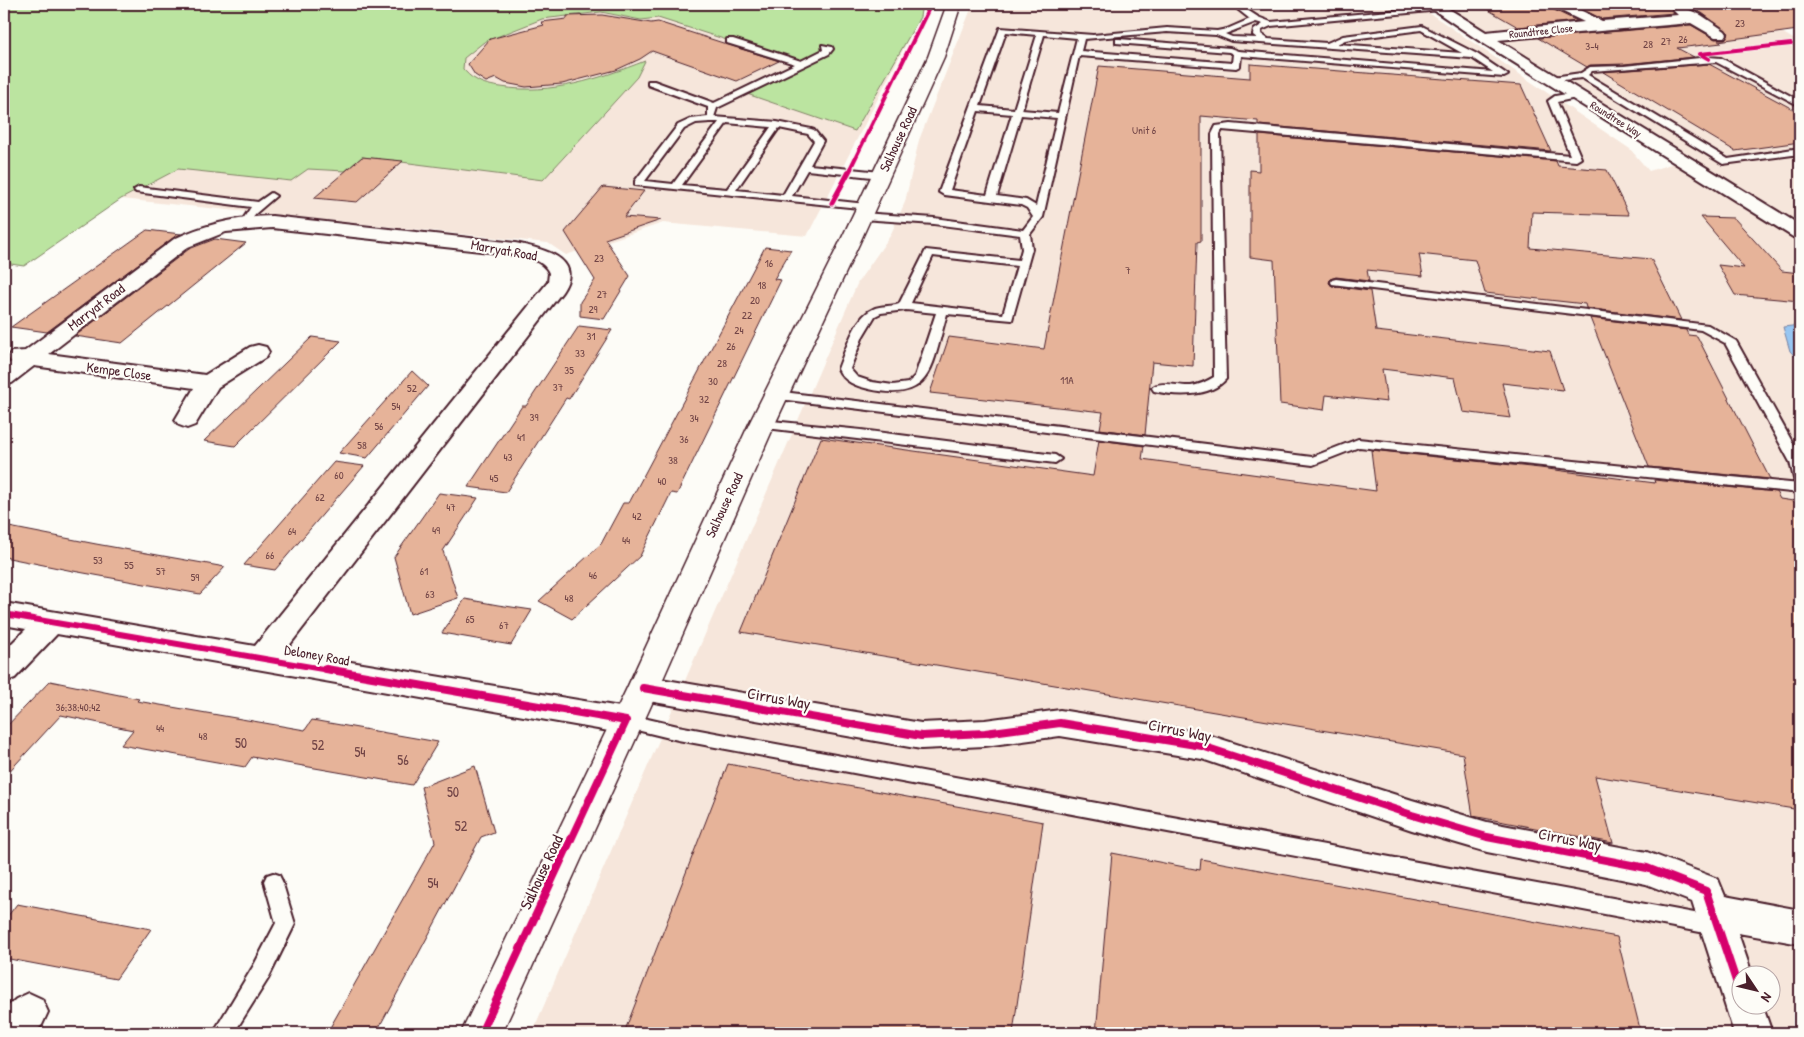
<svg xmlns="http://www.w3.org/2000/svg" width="1804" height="1037" font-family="'Patrick Hand',sans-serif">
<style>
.built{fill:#f6e6db;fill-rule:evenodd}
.green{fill:#bbe4a0;stroke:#828266}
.water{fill:#97c6f2;stroke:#7883a2}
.building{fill:#e6b399;stroke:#4a1f2b}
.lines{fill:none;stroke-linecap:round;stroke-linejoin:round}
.lane-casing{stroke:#4a1f2b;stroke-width:4}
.street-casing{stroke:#4a1f2b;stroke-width:4}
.secondary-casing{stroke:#4a1f2b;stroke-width:3}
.lane{fill:#fdfcf7;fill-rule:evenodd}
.street{fill:#fdfcf7;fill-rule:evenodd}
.secondary{fill:#fdfcf7;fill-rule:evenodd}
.cycleway-far3-casing{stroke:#fdfcf7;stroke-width:5.5}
.cycleway-far2-casing{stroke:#fdfcf7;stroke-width:8}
.cycleway-far1-casing{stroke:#fdfcf7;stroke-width:9}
.cycleway-casing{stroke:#fdfcf7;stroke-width:11}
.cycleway-far3{stroke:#d6006c;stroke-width:4}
.cycleway-far2{stroke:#d6006c;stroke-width:5}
.cycleway-far1{stroke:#d6006c;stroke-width:6}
.cycleway{stroke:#d6006c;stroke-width:8}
.labels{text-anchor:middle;stroke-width:4.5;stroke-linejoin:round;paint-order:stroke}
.number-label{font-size:11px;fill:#714446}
.far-street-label{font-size:11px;fill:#4a1f2b;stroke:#fdfcf7}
.street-label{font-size:14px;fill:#4a1f2b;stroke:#fdfcf7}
.near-number-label{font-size:14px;fill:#714446}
.near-street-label{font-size:16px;fill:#4a1f2b;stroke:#fdfcf7}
</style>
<rect width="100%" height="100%" fill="#fdfcf7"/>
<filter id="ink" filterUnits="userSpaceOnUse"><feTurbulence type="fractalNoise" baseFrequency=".02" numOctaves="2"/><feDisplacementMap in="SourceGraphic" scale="10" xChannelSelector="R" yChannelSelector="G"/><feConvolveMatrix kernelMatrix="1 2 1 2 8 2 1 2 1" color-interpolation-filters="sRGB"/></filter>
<g filter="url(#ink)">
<path class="built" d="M4 4H922L920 17 807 236 663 223 566 255 548 243 121 199 24 266 4 263Z
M973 4H1416L1630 149 1649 171 1689 158 1602 108 1442 4H1735L1800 43V1033H532L858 282 890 236 905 202 919 140ZM1742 974H1772V1004H1742Z"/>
<path class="green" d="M4 4H922L920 17 855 131 744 93 801 60 734 39 730 41 658 18 641 20 601 12 542 19 484 42 464 58 463 69C467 73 470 77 475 79 482 84 493 86 501 87 552 95 598 79 645 61L637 77 543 180 362 157 345 171 308 169 291 181 178 169 121 199 24 266 4 263Z"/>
<path class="water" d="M1800 325V362L1790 351 1783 327Z"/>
<path class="building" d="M1478 4H1549L1552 9 1577 21 1518 27Z
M1572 4H1796L1798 30 1718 41 1722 43 1677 48 1694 57 1624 64 1590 65 1587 67 1538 38 1691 25 1715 39H1725L1729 33 1702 13 1681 4 1672 8 1674 13 1602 19Z
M602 15 651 23 658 22 779 61 737 81 652 51 640 59 616 70 562 84 526 87 505 83 496 78 486 82 475 75 468 64 490 39 544 25 541 22 567 19V16Z
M1250 64 1521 85 1551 151 1258 125V121L1201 116V241L1197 242 1193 366 1152 362 1145 435 1100 429 1103 412 930 393 949 337 1044 349 1099 66 1250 78Z
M1709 64 1800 113V142L1735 151 1603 72Z
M1259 135 1556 161 1558 166 1607 170 1629 215 1532 212 1530 248 1651 259 1681 320 1586 308 1585 304 1485 293 1475 260 1419 254 1423 276 1367 270 1369 281 1336 277 1330 279 1329 283 1332 286 1370 291 1376 331 1550 351 1563 390 1502 383 1511 418 1463 412 1455 378 1382 369 1387 402 1326 395 1324 410 1280 404 1274 260 1250 257V170L1259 171Z
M362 157 403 161 357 202 314 198Z
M603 187 644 191 624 217 661 220 605 239 630 276 604 319 580 316V302L595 280 565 232Z
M1701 217 1734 218 1782 271 1800 273V301L1735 295 1718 265 1744 268Z
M147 230 181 234 173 238 47 332 11 327Z
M215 239 246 243 122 343 75 336 189 249Z
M765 247 791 250 774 279 781 280 677 494 671 493 640 556 572 619 539 601 601 544 623 503H629Z
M1590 318 1686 330 1688 335 1697 336 1770 479 1649 467Z
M579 326 612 330 569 399 566 398 506 492 468 487 522 406H526Z
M312 337 341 341 235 446 204 441Z
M412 371 428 386 367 458 339 453Z
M821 438 1093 476 1099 440 1144 446 1142 459 1376 491 1371 450 1540 468 1655 483 1654 480 1776 492 1780 499 1800 502V810L1595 776 1613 843 1473 816 1463 754 741 632Z
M334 462 364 466 275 570 244 565Z
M439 493 478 498 443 551 458 598 410 614 394 557Z
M4 526 96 544 225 567 200 594 73 571 4 557Z
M465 599 498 605 532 610 511 645 442 633Z
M50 681 139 699 137 701 305 730 312 720 438 742 412 785 252 757 245 767 121 745 133 730 61 715 4 777V729Z
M728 764 1043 822 1013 1033H624Z
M475 766 494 832 481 837 376 1033H327L435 842 421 787Z
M1112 853 1200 870 1201 859 1617 937 1641 1033H1096Z
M17 904 151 929 116 979 4 958V921Z"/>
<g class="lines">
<g class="lane-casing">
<path id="lane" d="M1231 4H1238L1258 17 1271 22 1443 6 1444 8 1440 10 1271 26 1262 30 1261 34 1268 39 1327 43 1343 36 1422 26 1477 54 1508 75 1504 77 1241 56 1240 66 1236 68 1079 56 1043 217 1030 234 1032 249 1012 320 947 314C932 363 934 404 869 389 856 386 844 382 838 369 845 352 855 316 873 309 881 305 891 307 899 304L926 250 1019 260 1022 249 1020 235 934 224 862 219 857 216 862 213 934 218 1023 230 1033 217 1027 208 1021 205 944 195 939 192 1000 28 1093 35 1167 28 1217 31 1227 29 1250 19ZM1256 22 1263 24 1254 30 1253 35 1257 38 1232 37 1225 34ZM1421 30 1462 53 1337 44 1345 40ZM1006 32 1037 35 1014 109 980 106ZM1167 32 1216 35 1231 41 1472 58 1493 72 1238 51 1230 48 1119 39H1116V43L1229 52 1233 54 1232 63 1081 51 1084 39ZM1044 35 1077 38 1058 113 1022 110ZM978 111 1012 114 987 195 950 190ZM1021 115 1057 118 1036 206 1026 200 997 196ZM933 256 1017 266 1003 314 911 303ZM906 310 936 313 915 376 908 383 893 385 872 382 857 377 850 369 863 336 875 316 881 313Z
M727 39H733L801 61 823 50 822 45 832 47 833 49 829 54 717 108 714 117 777 122 811 129 814 130 823 141 810 165 881 172 886 175 881 178 807 170 792 196 866 204 871 207 869 209 635 185V181L678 125 691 119 708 117V107L648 85V81H654L714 103 795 64 727 43ZM710 122H719L673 184 645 181 684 129 696 123ZM727 123 771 127 727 189 682 185ZM779 128 808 134 814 141 783 195 736 190Z
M1709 57 1721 58 1800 101V106L1716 62 1592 71 1588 75 1728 159 1800 148V154L1723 164 1582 78 1553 81 1549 79 1553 77 1581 73 1590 67 1624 66Z
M1578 92 1581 93V97L1557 102 1581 158 1576 161 1222 130 1220 134 1226 379C1210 398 1175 396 1154 391L1152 388C1159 380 1180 387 1191 386 1200 385 1207 381 1214 377L1212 134 1216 126 1231 124 1570 155 1548 101 1555 96Z
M139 187 258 202 271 193 276 196 255 214 250 224 246 225 241 222 251 207 136 192 134 190Z
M1336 279 1708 325 1736 341 1800 456V484L1795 483 1790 462 1725 343 1701 330 1332 284 1331 282 1332 280Z
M775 391 1312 457 1358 439 1800 484V493L1359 447 1313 465 771 398 769 395 771 392Z
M762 420 861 430 1055 455 1061 459 1055 463 758 427 756 424 758 421Z
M626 714 678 726 1716 917 1723 920 1725 926 1723 932 1716 935 678 740 620 726 618 721 620 716Z
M273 873 279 875 282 881 295 924 268 979 234 1033H213L254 965 276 923 264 881 267 875Z"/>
</g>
<g class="street-casing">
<path id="street" d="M1425 4H1441L1486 32 1584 22 1553 7 1551 4H1568L1602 21 1678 15 1673 10 1680 6 1701 15 1725 31 1727 34 1725 37H1715L1691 23 1498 40 1800 225V239L1793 237 1478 40Z
M272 216 515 243C540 248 586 258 562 292L285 651 626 708 637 712 642 721 637 730 626 734 57 634 15 678 4 682V651L26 629 4 625V603L255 646 548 282 549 273C543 258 522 256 508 254L272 228 226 232 188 247 49 354 205 375 250 347 258 345 266 347 269 352 266 357 218 387 195 425 187 428 179 425 175 420 194 388 34 366 12 383 4 385V367L11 362 8 357 11 352 25 351 174 239C205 224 237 217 272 216Z
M643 676 921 723 985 720 1060 710 1202 733 1412 800 1487 822 1647 852 1718 879 1725 896 1800 910V944L1738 933 1752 974H1742V1004H1762L1772 1033H1734L1692 902 1646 884 1487 852 1412 830 1202 759 1060 736 985 746 921 749 643 700 632 697 628 688 632 679Z
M29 993 42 999 48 1012 42 1025 34 1033H4V1010L16 999Z"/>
</g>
<g class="secondary-casing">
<path id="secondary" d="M947 4H961L944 57 860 242 775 424 659 688 502 1033H461L627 688 749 424 840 242 928 57Z"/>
</g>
<use href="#lane" class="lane"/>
<use href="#street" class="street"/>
<use href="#secondary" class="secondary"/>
<g class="cycleway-far3-casing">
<path id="cycleway-far3" d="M1709 59 1700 54 1791 44
M850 169 931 4"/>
</g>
<g class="cycleway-far2-casing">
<path id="cycleway-far2" d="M832 203 851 168"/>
</g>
<g class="cycleway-far1-casing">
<path id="cycleway-far1" d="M4 614 334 671"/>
</g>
<g class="cycleway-casing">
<path id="cycleway" d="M326 669 626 721 481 1033
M643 688 921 736 985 733 1060 723 1202 746 1412 815 1487 837 1647 868 1706 891 1742 999"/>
</g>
<use href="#cycleway-far3" class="cycleway-far3"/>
<use href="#cycleway-far2" class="cycleway-far2"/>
<use href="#cycleway-far1" class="cycleway-far1"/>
<use href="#cycleway" class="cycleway"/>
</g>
</g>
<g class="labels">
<g class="number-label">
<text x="1740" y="27">23</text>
<text x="1683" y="43">26</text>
<text x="1666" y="45">27</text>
<text x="1648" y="48">28</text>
<text x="1592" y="50">3-4</text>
<text x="1144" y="134">Unit 6</text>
<text x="599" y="262">23</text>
<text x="769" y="267">16</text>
<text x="1128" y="274">7</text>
<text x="762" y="289">18</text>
<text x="602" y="298">27</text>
<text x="755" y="304">20</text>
<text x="593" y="313">29</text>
<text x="747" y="319">22</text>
<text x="739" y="334">24</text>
<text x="591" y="340">31</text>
<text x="731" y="350">26</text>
<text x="580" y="357">33</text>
<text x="722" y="367">28</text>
<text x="569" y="374">35</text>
<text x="1067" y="384">11A</text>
<text x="713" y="385">30</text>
<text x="558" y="391">37</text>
<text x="412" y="392">52</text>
<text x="704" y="403">32</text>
<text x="396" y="410">54</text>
<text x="534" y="421">39</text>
<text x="694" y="422">34</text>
<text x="379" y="430">56</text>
<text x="521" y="441">41</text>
<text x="684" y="443">36</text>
<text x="362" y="449">58</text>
<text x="508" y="461">43</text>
<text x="673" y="464">38</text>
<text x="339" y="479">60</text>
<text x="494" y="482">45</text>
<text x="662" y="485">40</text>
<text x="320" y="501">62</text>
<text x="451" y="511">47</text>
<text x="637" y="520">42</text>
<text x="436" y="534">49</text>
<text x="292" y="535">64</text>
<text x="626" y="544">44</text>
<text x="270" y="559">66</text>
<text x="98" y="564">53</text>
<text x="129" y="569">55</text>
<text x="161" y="575">57</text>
<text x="424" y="575">61</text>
<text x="593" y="579">46</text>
<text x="195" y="581">59</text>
<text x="430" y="598">63</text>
<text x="569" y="602">48</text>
<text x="470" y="623">65</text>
<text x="504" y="629">67</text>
<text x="78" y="711">36;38;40;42</text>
<text x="160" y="732">44</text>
<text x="203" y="740">48</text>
</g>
<g class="far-street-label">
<text transform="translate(1541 31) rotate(-6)" y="4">Roundtree Close</text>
<text transform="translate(1616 119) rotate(32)" y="4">Roundtree Way</text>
</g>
<g class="street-label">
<text transform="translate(898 139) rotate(-65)" y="5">Salhouse Road</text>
<text transform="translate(504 250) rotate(10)" y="5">Marryat Road</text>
<text transform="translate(96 307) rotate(-37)" y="5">Marryat Road</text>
<text transform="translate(119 371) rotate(8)" y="5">Kempe Close</text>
<text transform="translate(724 505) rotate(-65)" y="5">Salhouse Road</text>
<text transform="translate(317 655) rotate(10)" y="5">Deloney Road</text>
</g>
<g class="near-number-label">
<text x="241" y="748">50</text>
<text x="318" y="750">52</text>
<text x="360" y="757">54</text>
<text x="403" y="765">56</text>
<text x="453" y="797">50</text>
<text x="461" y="831">52</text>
<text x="433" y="888">54</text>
</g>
<g class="near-street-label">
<text transform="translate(779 698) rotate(10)" y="6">Cirrus Way</text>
<text transform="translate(1180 730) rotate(11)" y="6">Cirrus Way</text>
<text transform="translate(1570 839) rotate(11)" y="6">Cirrus Way</text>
<text transform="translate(541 872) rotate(-65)" y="6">Salhouse Road</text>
</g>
</g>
<rect width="1804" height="1037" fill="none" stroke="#fdfcf7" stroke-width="20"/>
<rect x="10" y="10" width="1784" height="1017" fill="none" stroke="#4a1f2b" stroke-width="2" filter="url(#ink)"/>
<g transform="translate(1756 990) rotate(125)"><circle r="24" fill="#fdfcf7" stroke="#b5a4a5"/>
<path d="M0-4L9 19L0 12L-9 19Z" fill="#4a1f2b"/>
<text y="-8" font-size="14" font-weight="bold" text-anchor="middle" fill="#4a1f2b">N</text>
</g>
</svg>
